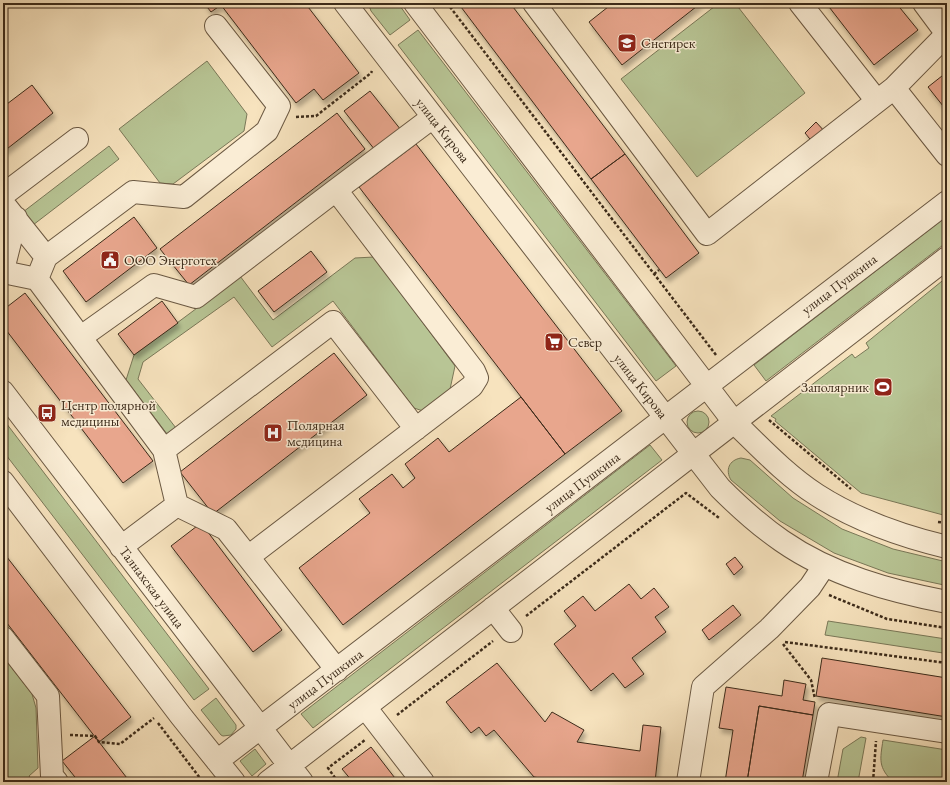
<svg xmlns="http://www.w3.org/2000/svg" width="950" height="785" font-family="'EB Garamond',serif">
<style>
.green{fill:#b8c595;stroke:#7a7858}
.building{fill:#e8a68d;stroke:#3c2b1a;filter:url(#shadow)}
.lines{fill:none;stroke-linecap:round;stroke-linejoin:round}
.minor-casing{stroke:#6b5943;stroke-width:24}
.path{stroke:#3c2b1a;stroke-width:2.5;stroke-dasharray:3 2;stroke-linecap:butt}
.minor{stroke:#faedd5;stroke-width:22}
.labels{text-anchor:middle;stroke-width:3;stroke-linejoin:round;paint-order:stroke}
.poi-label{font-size:14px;fill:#3c2b1a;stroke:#faedd5;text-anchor:start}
.street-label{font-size:14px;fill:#3c2b1a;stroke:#faedd5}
</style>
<defs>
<filter id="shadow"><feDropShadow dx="2.5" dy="4.5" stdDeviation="2" flood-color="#0004"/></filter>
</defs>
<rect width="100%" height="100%" fill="#f7e3be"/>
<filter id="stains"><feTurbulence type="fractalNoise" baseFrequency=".005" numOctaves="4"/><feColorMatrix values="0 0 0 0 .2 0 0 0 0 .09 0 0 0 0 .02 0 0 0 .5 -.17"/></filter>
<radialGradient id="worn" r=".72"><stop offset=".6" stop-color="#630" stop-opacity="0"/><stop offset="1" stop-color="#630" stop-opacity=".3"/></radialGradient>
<path class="green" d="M368 3H398L410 20 390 35 371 11Z
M719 3H735L805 93 697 177 621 79Z
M418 30 676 366 656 381 398 45Z
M207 61 247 114 244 131 173 184 160 183 119 129Z
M109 146 119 159 33 225 23 212Z
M947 216V242L766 381 754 365Z
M374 257 455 366 449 394 426 412 414 408 333 301 272 347 234 297 143 362 138 379 176 428 167 434 126 380 134 355 240 276 273 320 355 258Z
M947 277V286L945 289 947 288V516L861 493 775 421 776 419 771 416 852 354 855 358 869 348 866 343Z
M687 422a11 11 0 1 1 22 0a11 11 0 1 1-22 0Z
M3 419 209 689 194 700 3 451Z
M650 445 662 460 313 728 301 714Z
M741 458 750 460 793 498 842 529 893 549 947 562V584L944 585 888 573 834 553 780 521 731 480C725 470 729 460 741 458Z
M828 621 946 639 943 653 825 635Z
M3 656 32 694 36 708 38 768 29 776 33 782H3Z
M216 698 236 725V729L231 735 223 736 221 735 201 710Z
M861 737 866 738 858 782H837L843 749Z
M883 740 947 750V782H893C878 767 880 760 883 740Z
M255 749 266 764 252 776 240 761Z"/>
<path class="building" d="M204 3H305L359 73 323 100 314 89 296 103 221 5 211 12Z
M458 3H510L625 154 591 179Z
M613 3H701L622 65 589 22Z
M826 3H896L918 30 874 65Z
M947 72V111L928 87Z
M32 85 53 113 3 152V107Z
M370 91 401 130 375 150 344 111Z
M337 113 365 149 189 285 160 249Z
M816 122 826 133 814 144 805 133Z
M416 144 622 411 565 454 359 187Z
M625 154 699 253 666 278 591 179Z
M134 217 157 248 86 302 63 271Z
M311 251 327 272 274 312 258 291Z
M25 293 153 461 123 483 3 326V310Z
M162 301 178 323 134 355 118 334Z
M334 353 367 395 213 514 180 472Z
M521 397 565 454 343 625 299 568 370 513 359 499 392 474 403 488 415 478 405 464 438 438 449 452Z
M201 523 282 630 253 652 171 546Z
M3 552 131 717 99 742 3 618Z
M735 557 743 567 734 575 726 564Z
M629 584 641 599 654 588 669 607 655 617 666 632 632 658 644 674 625 688 613 673 591 691 554 644 576 626 564 611 583 596 595 611Z
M733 605 741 615 709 640 702 630Z
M822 658 947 678V717L816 696Z
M497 663 545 722 552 712 584 730 577 742 640 751 643 725 661 727 655 782H564L534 777 494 730 486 736 479 727 471 733 446 702Z
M784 680 806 684 803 700 815 702 813 715 759 706 747 782H725L733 730 719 728 726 687 782 696Z
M759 706 813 715 802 782H747Z
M95 736 99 742 130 782H79L62 761Z
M371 747 398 782H353L342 769Z"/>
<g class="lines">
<g class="minor-casing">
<path id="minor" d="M345 3 720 488C739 507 760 526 782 541 831 575 890 591 947 602
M415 3 734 422C760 447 786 475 817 495 856 520 901 536 947 547
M534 3 707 234 894 88
M800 3 877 101
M924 3 947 34 894 88 947 155
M3 195 77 139
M3 203 46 257
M3 270 16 218
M3 272 37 279 164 450 177 505
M37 279 46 257 133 192 184 197 267 131 279 106 216 26
M81 337 154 285 196 297 336 190
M3 392 302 782
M164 450 333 322 416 429
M3 482 181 716 234 782
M121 547 177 505 226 529 337 670
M248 557 472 386 477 378 474 371 336 190 433 117
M493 608 511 631
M3 638 48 696 52 776 57 782
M365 707 423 782
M217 761 947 202
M268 782 947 258
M688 782 703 687 769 629 810 587 824 566
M816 782 829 714 947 732"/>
</g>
<path class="path" d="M447 3 716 355
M296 117 316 116 371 73 372 71
M654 274 659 270
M769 420 851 489
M938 522 947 523
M829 595 887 619 947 628
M526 616 686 493 719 518
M785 642 947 663
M783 644 811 680 815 699
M397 715 493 641
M158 723 203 782
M70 735 95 736 99 742 120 744 154 718
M338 782 328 768 365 740
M873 782 876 741"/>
<use href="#minor" class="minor"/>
</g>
<defs>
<g id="school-square" transform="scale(1)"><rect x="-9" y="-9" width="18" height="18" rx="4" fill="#8f2418" stroke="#faedd5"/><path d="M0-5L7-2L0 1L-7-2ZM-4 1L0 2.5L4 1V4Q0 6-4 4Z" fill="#fff"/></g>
<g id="civic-square" transform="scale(1)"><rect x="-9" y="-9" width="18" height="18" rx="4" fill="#8f2418" stroke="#faedd5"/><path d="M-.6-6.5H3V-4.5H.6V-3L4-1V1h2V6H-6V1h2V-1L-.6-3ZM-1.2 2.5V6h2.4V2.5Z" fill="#fff"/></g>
<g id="supermarket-square" transform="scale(1)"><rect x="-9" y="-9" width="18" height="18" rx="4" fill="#8f2418" stroke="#faedd5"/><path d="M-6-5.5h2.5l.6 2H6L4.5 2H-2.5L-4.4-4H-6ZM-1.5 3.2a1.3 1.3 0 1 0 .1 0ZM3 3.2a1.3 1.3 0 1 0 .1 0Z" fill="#fff"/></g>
<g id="stadium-square" transform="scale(1)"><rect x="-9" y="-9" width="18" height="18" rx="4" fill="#8f2418" stroke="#faedd5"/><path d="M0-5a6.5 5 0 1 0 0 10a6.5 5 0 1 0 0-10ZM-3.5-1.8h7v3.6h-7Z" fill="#fff"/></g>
<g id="bus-square" transform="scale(1)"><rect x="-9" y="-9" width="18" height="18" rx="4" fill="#8f2418" stroke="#faedd5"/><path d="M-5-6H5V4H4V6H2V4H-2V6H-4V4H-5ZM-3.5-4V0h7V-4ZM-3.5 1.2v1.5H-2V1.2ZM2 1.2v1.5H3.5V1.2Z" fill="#fff"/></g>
<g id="hospital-square" transform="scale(1)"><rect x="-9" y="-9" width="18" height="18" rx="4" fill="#8f2418" stroke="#faedd5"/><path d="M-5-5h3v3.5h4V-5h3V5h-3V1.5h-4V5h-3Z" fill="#fff"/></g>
</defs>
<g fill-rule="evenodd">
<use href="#school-square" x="627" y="43"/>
<use href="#civic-square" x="110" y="260"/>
<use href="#supermarket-square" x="554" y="342"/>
<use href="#stadium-square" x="883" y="387"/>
<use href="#bus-square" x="47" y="413"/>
<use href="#hospital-square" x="273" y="433"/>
</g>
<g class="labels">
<g class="poi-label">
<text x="641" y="48">Снегирек</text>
<text x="124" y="265">ООО Энерготех</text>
<text x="568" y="347">Север</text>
<text x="869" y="392" text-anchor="end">Заполярник</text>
<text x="61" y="410">Центр полярной<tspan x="61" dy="16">медицины</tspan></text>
<text x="287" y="430">Полярная<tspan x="287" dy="16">медицина</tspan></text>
</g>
<g class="street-label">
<text transform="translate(443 130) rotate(52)" y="5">улица Кирова</text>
<text transform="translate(839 284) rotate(-37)" y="5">улица Пушкина</text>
<text transform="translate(641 386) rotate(52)" y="5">улица Кирова</text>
<text transform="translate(582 482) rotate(-37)" y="5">улица Пушкина</text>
<text transform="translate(152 587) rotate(53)" y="5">Талнахская улица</text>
<text transform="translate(325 679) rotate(-37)" y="5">улица Пушкина</text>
</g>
</g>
<rect width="950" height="785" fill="none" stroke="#f7e3be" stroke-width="16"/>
<rect x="4" y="4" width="942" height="777" fill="none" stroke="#3c2b1a" stroke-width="2"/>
<rect x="8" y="8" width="934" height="769" fill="none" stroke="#3c2b1a"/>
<rect width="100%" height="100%" filter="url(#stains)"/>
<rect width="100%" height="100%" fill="url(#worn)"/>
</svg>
